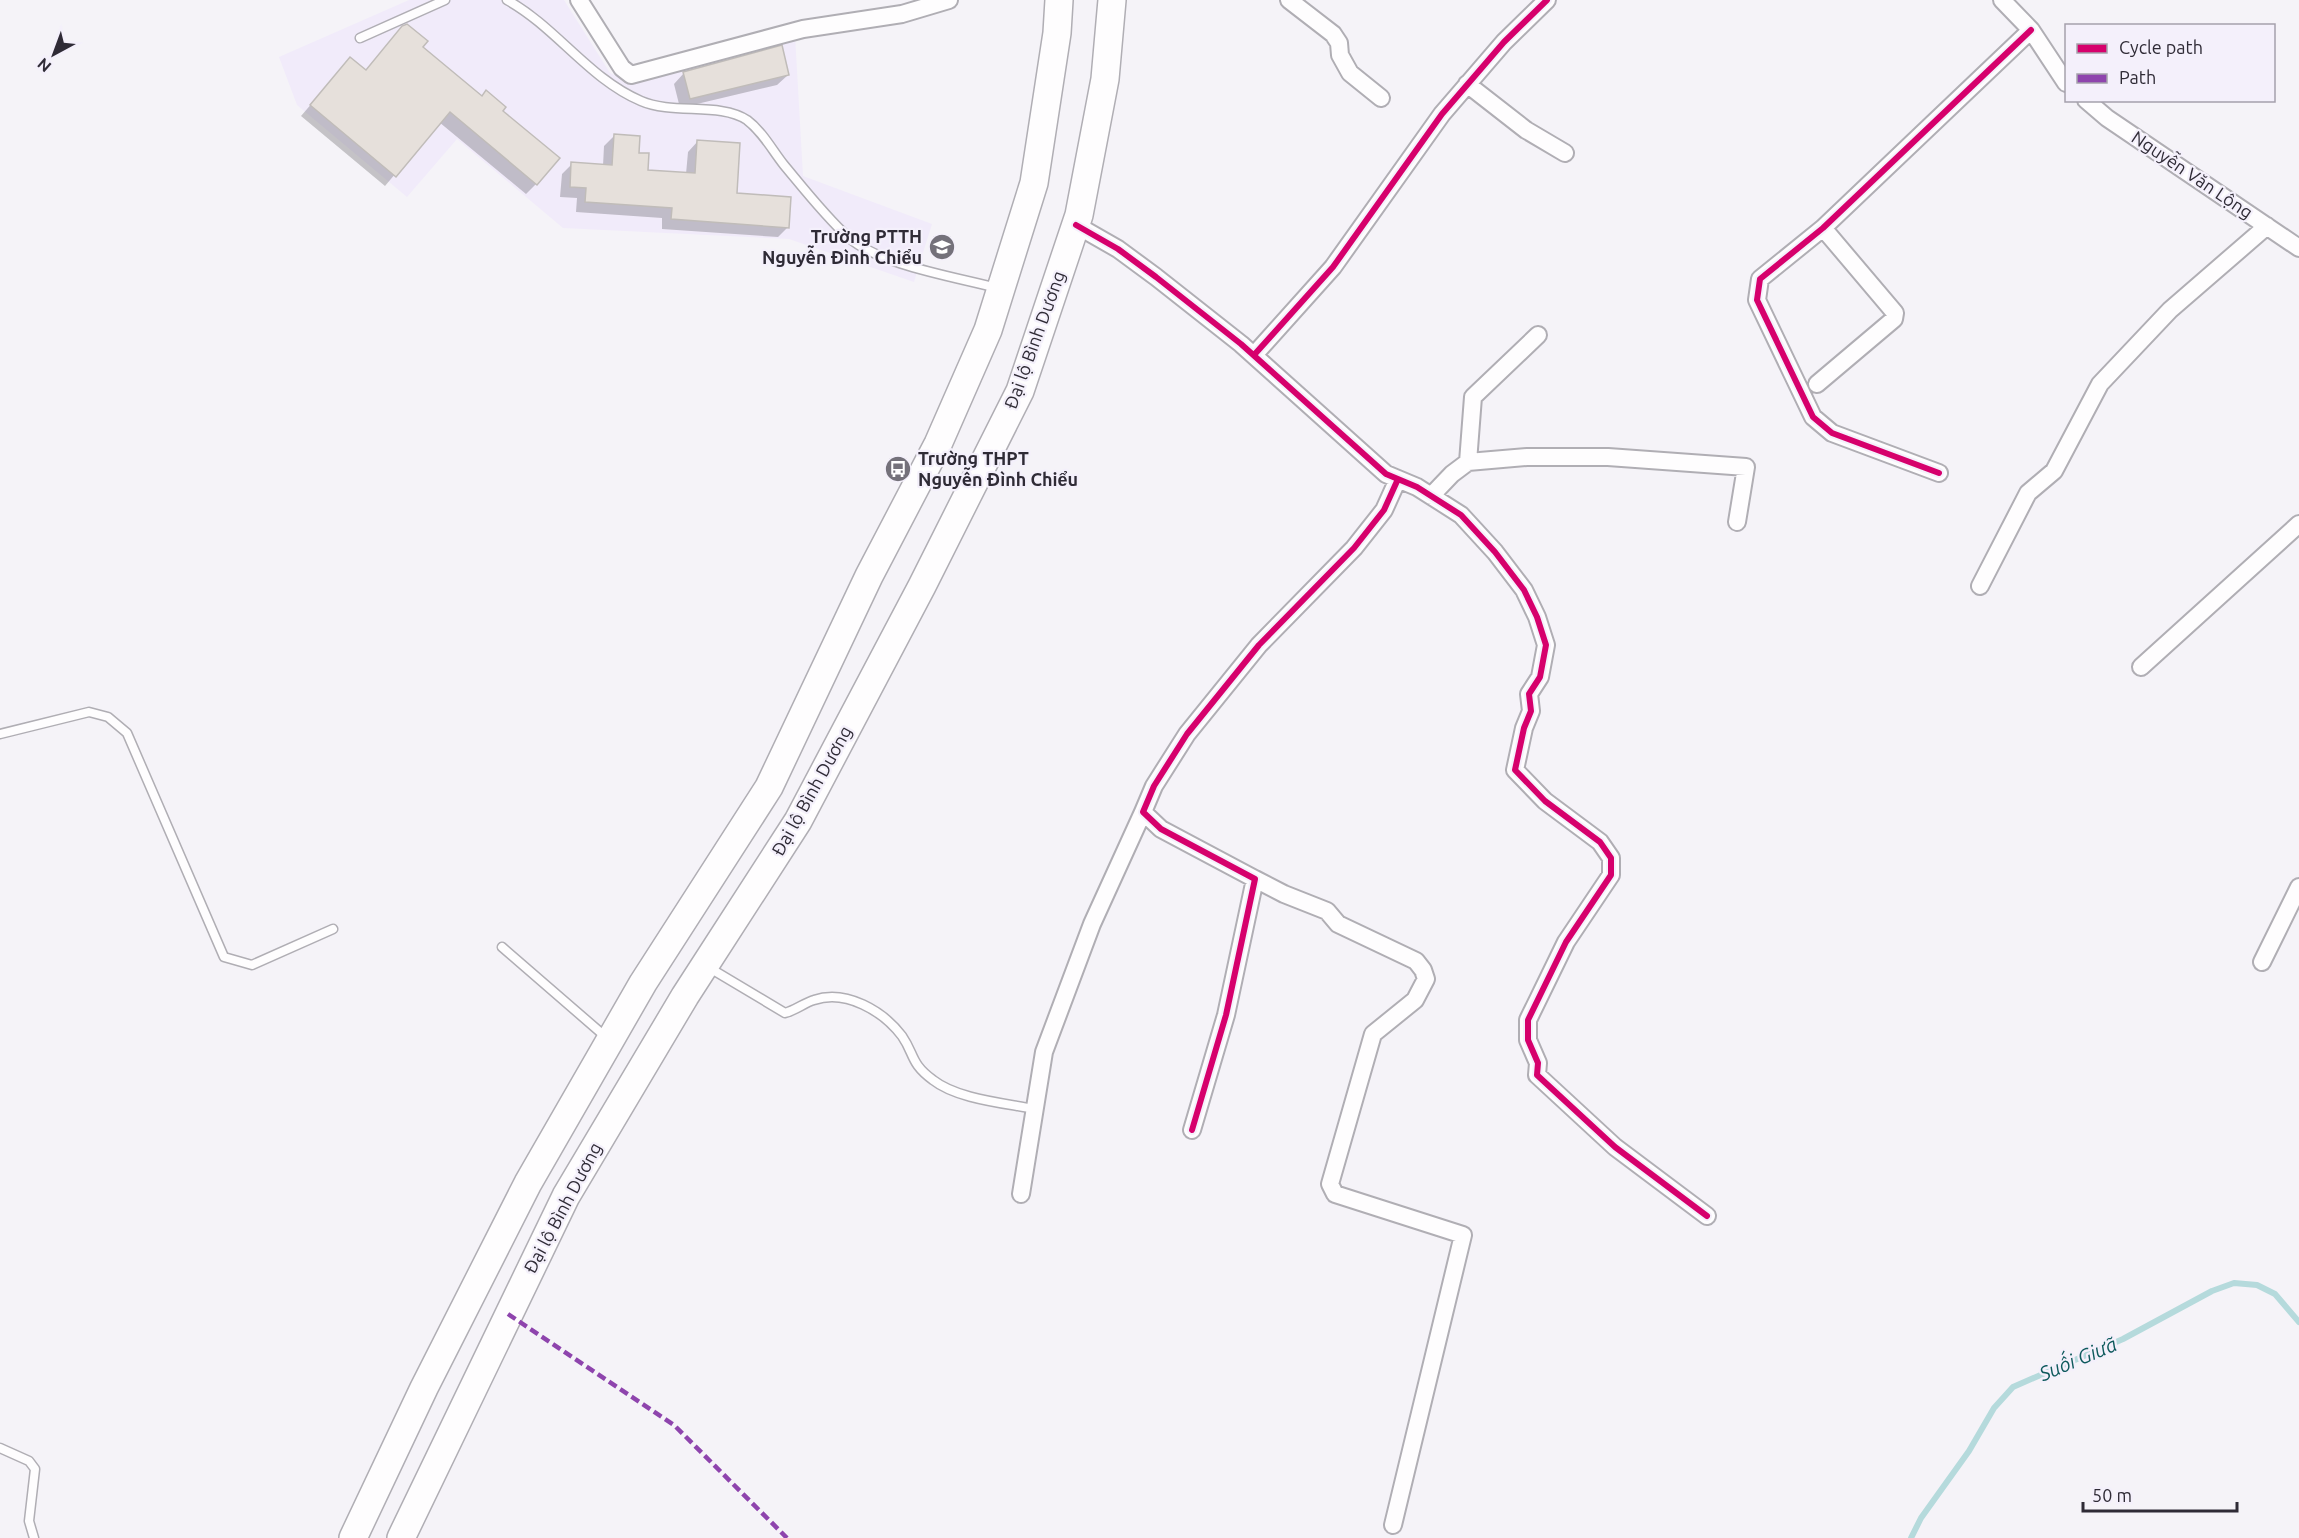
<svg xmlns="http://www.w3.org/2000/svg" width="2299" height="1538" font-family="Ubuntu,sans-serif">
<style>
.built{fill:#f1ebfa}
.shadow{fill:#0003}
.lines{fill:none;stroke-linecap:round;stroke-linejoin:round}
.stream{stroke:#b5dadc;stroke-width:6}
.building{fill:#e6e0db;stroke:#c0bcb9;stroke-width:1.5}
.service-casing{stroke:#b0aeb4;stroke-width:11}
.minor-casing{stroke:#b0aeb4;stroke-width:20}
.trunk-casing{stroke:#b0aeb4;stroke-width:30}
.service{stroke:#fefdfe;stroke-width:8}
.minor{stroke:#fefdfe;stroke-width:16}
.trunk{stroke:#fefdfe;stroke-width:27}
.quiet{stroke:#8e44ad;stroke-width:4.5;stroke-dasharray:9 4.5;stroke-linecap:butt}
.cycleway-casing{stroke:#f4f0fb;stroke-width:10}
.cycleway{stroke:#d6006c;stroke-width:6}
.labels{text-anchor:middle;stroke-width:4.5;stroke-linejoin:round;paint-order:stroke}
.street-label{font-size:18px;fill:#2f2b36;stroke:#f4f0fb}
.poi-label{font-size:18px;font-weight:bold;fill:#2f2b36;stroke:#f4f0fb;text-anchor:end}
.water-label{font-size:20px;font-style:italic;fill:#0e5a5c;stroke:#f4f0fb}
</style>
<rect width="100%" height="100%" fill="#f5f3f8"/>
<path class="built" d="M409 0H564L610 73 626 81 795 35 803 176 932 224 914 282 789 239 563 228 457 139 407 197 297 105 279 57Z"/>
<path class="shadow" d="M403 28 421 47 501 111 536 184 526 194 439 122 385 186 301 116 350 59 365 71Z
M684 73 788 75 777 85 680 108 674 84Z
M615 135 638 154 646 171 686 174 688 152 698 141 735 194 788 227 778 237 662 229V218L576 212 577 198 560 197 562 174 572 164 603 166 604 146Z"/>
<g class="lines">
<path class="stream" d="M1911 1538 1921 1518 1969 1451 1994 1408 2013 1387 2123 1339 2212 1291 2234 1283 2257 1285 2275 1294 2299 1322"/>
</g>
<path class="building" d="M407 24 428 41 423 47 482 96 486 90 506 107 503 111 560 158 537 185 450 112 396 177 310 105 350 57 366 70 402 26Z
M782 45 789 75 690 99 683 72Z
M614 134 640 136 639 153H649L648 170 695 173 697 140 740 143 737 193 791 197 789 228 671 219 672 208 585 202 586 188 570 187 571 162 612 165Z"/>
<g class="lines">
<g class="service-casing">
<path id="service" d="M507 0C556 27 589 79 641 101 673 115 720 102 747 120 763 132 772 150 784 165 804 189 825 216 848 237 879 265 956 277 997 288
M360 38 445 0
M0 734 89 712 108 717 127 733 224 957 252 965 333 929
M502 947 607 1038
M708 967 785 1013C796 1010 804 1003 814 1000 846 989 883 1011 902 1036 915 1055 910 1063 933 1080 957 1099 1004 1103 1034 1109
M0 1448 29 1461 35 1469 29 1521 34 1538"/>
</g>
<g class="minor-casing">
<path id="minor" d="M579 0 622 68 631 75 803 29 902 14 949 0
M1289 0 1333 34 1339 43 1340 55 1350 73 1381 98
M2002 0 2031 30 2066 83
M1467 84 1526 130 1565 153
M2086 100 2107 118 2299 248
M1076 225 1118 249 1156 277 1241 344 1386 474 1417 487 1461 515 1495 552 1524 590 1537 617 1546 645 1540 677 1529 694 1531 711 1524 728 1515 770 1545 801 1600 842 1611 858V875L1566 942 1528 1020V1040L1538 1063 1537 1075 1615 1147 1707 1216
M1254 355 1333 267 1442 114 1504 42 1547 0
M1817 384 1894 319 1895 313 1823 228
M1468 462 1473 397 1538 335
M1939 473 1832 433 1813 417 1757 300 1760 279 1823 228 2031 30
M1431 496 1452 474 1468 462 1527 457H1608L1746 467 1737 522
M1980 586 2028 493 2054 471 2100 384 2170 310 2267 226
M2141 667 2299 524
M1255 879 1284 894 1327 911 1338 924 1416 961 1423 970 1426 979 1415 1000 1373 1034 1330 1184 1335 1194 1463 1235 1393 1525
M2262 962 2299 887
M1192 1130 1226 1015 1255 879 1161 829 1143 812 1154 786 1187 734 1259 645 1354 548 1384 510 1398 479
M1021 1194 1044 1052 1092 924 1143 812"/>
</g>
<g class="trunk-casing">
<path id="trunk" d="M353 1538 424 1388 528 1183 643 983 769 787 869 576 938 444 988 330 1034 183 1057 33 1059 0
M401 1538 566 1196 685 996 798 821 922 586 1020 391 1079 215 1105 79 1112 0"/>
</g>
<use href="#service" class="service"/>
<use href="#minor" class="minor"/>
<use href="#trunk" class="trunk"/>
<path class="quiet" d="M508 1314 674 1425 787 1538"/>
<g class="cycleway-casing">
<path id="cycleway" d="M1076 225 1118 249 1156 277 1241 344 1386 474 1417 487 1461 515 1495 552 1524 590 1537 617 1546 645 1540 677 1529 694 1531 711 1524 728 1515 770 1545 801 1600 842 1611 858V875L1566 942 1528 1020V1040L1538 1063 1537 1075 1615 1147 1707 1216
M1254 355 1333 267 1442 114 1504 42 1547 0
M1939 473 1832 433 1813 417 1757 300 1760 279 1823 228 2031 30
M1192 1130 1226 1015 1255 879 1161 829 1143 812 1154 786 1187 734 1259 645 1354 548 1384 510 1398 479"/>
</g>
<use href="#cycleway" class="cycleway"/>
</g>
<defs>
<g id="school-disc" transform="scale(1.35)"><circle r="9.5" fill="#74717a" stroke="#f4f0fb"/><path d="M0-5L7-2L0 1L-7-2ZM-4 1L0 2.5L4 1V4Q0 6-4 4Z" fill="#fff"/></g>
<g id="bus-disc" transform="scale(1.35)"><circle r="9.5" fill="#74717a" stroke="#f4f0fb"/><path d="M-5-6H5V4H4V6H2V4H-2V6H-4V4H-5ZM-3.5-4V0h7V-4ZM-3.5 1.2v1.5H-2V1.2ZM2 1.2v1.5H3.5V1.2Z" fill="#fff"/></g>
</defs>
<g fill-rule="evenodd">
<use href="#school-disc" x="942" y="247"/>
<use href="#bus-disc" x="898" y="469"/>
</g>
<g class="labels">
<g class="street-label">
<text transform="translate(2192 175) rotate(34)" y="6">Nguyễn Văn Lộng</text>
<text transform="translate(1035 340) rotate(-70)" y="6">Đại lộ Bình Dương</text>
<text transform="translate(812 791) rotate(-61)" y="6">Đại lộ Bình Dương</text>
<text transform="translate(563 1208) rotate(-62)" y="6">Đại lộ Bình Dương</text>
</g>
<g class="poi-label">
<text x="922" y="243">Trường PTTH<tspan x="922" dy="21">Nguyễn Đình Chiểu</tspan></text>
<text x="918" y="465" text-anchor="start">Trường THPT<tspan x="918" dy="21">Nguyễn Đình Chiểu</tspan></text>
</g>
<g class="water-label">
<text transform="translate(2078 1359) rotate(-23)" y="7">Suối Giữa</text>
</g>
</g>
<rect x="2065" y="24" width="210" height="78" fill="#f4f0fb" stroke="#a5a1ac" stroke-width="1.5"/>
<rect x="2077" y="44" width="30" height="9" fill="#d6006c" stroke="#a5a1ac" stroke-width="1.5"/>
<text x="2119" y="54" font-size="18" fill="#2f2b36">Cycle path</text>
<rect x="2077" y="74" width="30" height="9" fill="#8e44ad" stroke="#a5a1ac" stroke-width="1.5"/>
<text x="2119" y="84" font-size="18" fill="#2f2b36">Path</text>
<g transform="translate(54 54) rotate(221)" stroke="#f4f0fb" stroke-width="4.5" paint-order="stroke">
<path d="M0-4.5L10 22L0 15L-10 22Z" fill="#2f2b36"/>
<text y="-9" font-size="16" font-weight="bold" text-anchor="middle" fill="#2f2b36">N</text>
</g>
<path d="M2083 1502v9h154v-9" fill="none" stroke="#2f2b36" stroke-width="3"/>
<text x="2092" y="1502" font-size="18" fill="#2f2b36" stroke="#f4f0fb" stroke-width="4.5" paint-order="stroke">50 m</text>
</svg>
